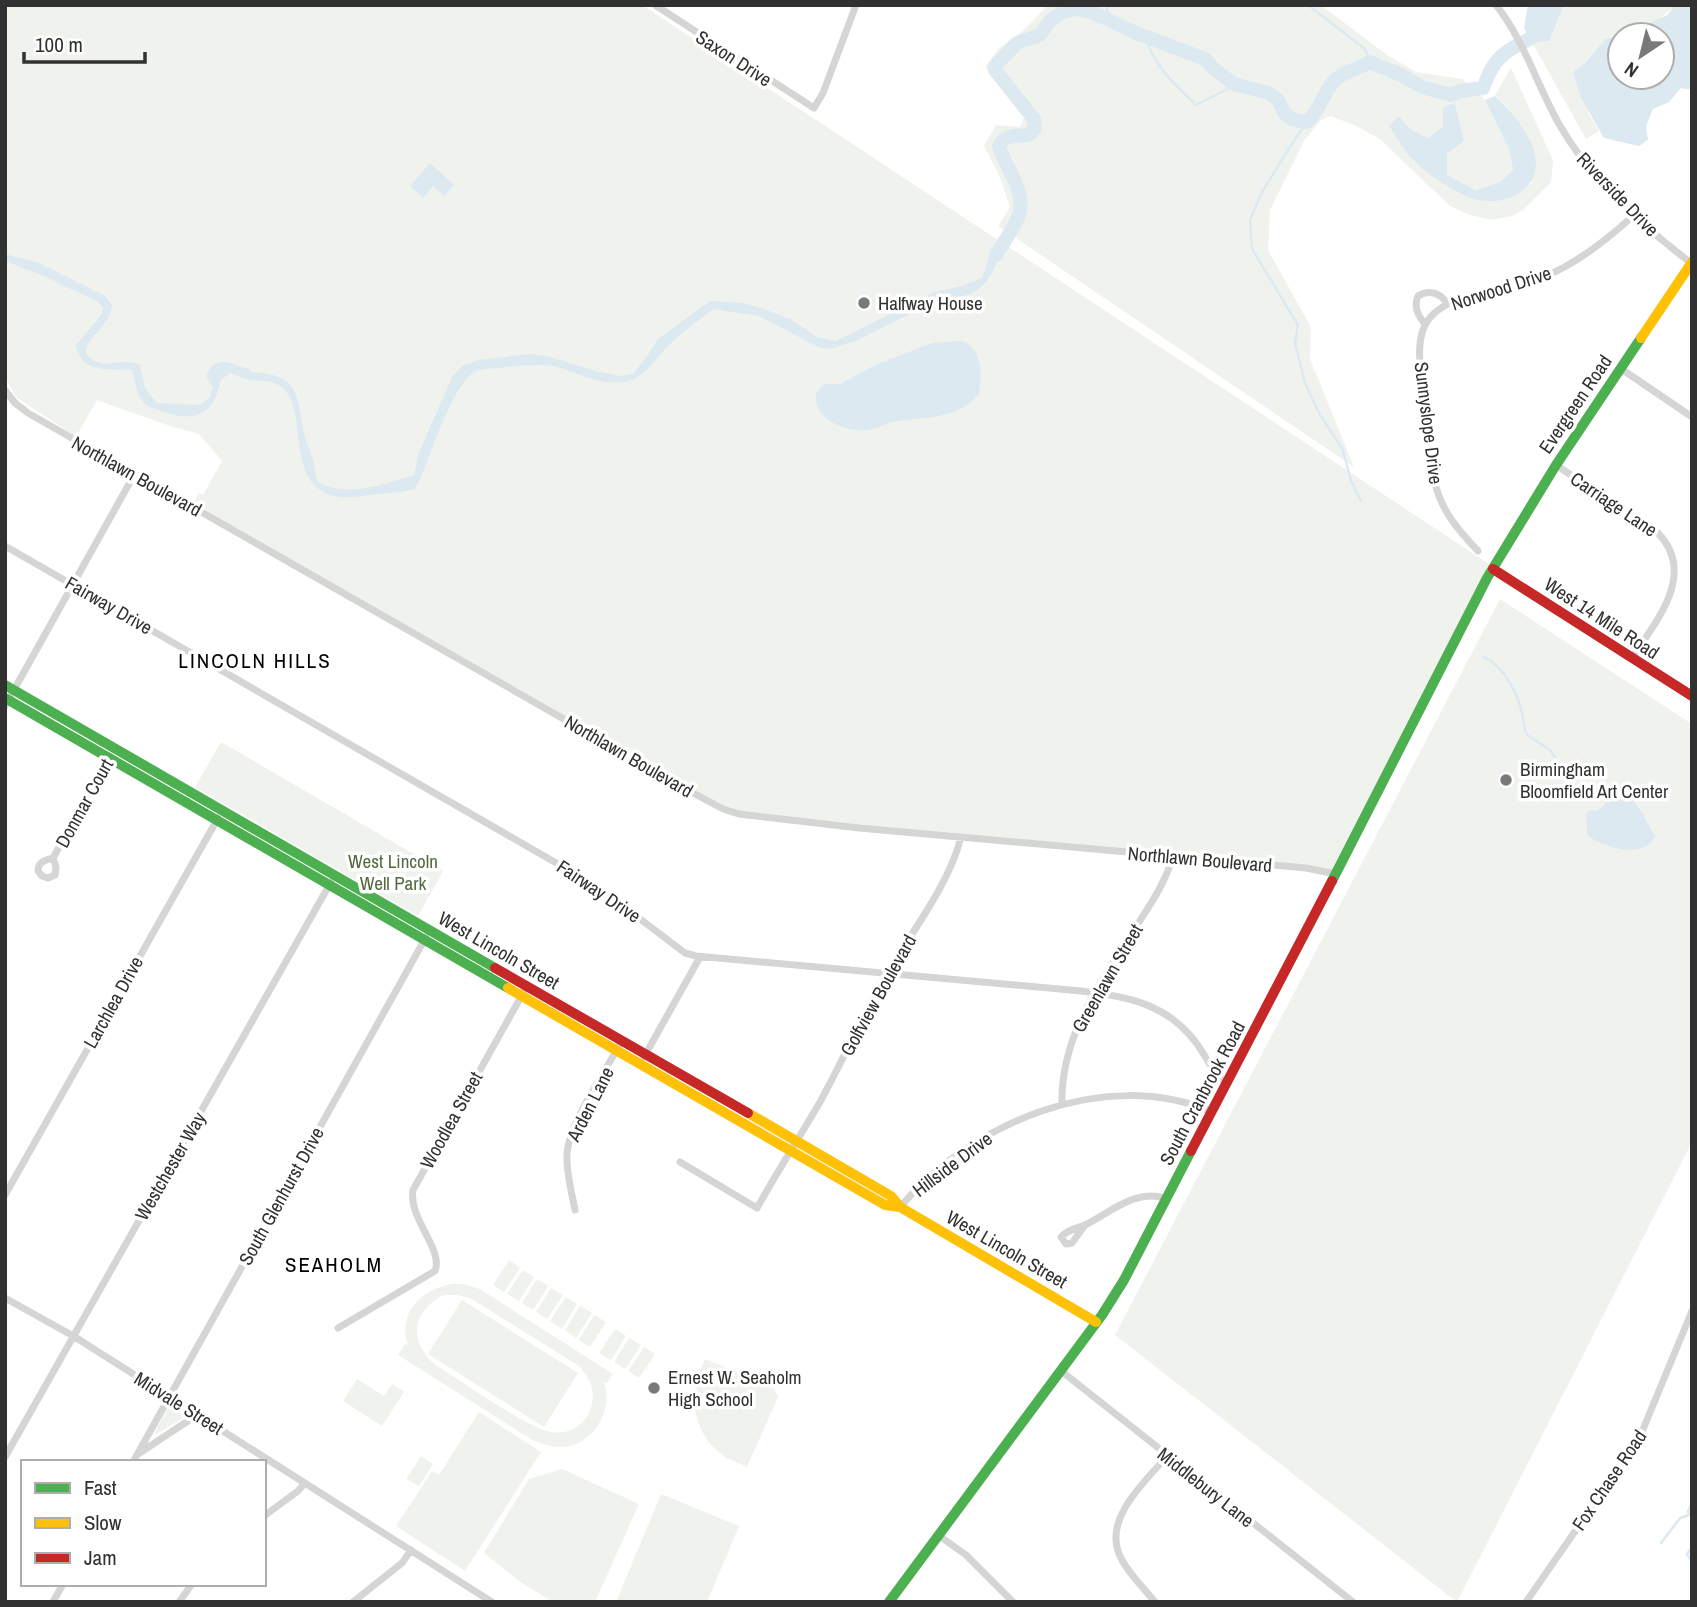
<svg xmlns="http://www.w3.org/2000/svg" width="1697" height="1607" font-family="'Archivo Narrow',sans-serif">
<style>
.green{fill:#f0f3ed;fill-rule:evenodd}
.water{fill:#dde9f0;fill-rule:evenodd}
.lines{fill:none;stroke-linecap:round;stroke-linejoin:round}
.stream{stroke:#dde9f0;stroke-width:2.5}
.river{stroke:#dde9f0;stroke-width:14}
.street{stroke:#d5d5d5;stroke-width:7}
.fast{stroke:#4caf50;stroke-width:10}
.slow{stroke:#ffc107;stroke-width:10}
.jam{stroke:#c62828;stroke-width:10}
.poi-dot{fill:#797979;stroke:#fff;stroke-width:2.5}
.labels{text-anchor:middle;stroke-width:7;stroke-linejoin:round;paint-order:stroke}
.street-label{font-size:19px;fill:#313131;stroke:#fff}
.poi-label{font-size:19px;fill:#313131;stroke:#fff;text-anchor:start}
.park-label{font-size:19px;fill:#536942;stroke:#fff}
.neighbourhood-label{font-size:21px;letter-spacing:2px;fill:#000;stroke:#fff}
</style>
<rect width="100%" height="100%" fill="#fff"/>
<path class="green" d="M5 5H642L1492 566 1332 872 733 816 255 545 194 502 199 493 203 495 222 461 199 434 170 426 97 400 76 437 16 397 5 377Z
M1048 5H1321L1387 55 1416 72 1462 79 1485 100 1499 126 1509 149 1513 170 1500 182 1476 190 1447 175V154L1464 141 1455 103 1444 127 1428 138 1410 129 1399 117 1389 126 1414 162 1451 187 1477 200 1532 183 1509 109 1495 95 1511 68 1553 160 1551 182 1523 210 1512 216 1491 220 1470 215 1450 206 1380 139 1356 126 1331 116 1321 120 1304 141 1270 210 1268 250 1311 327 1310 359 1354 467 998 226 1010 207 999 175 984 146 996 125 1020 127 1024 117 985 67 999 48 1024 30Z
M1564 5H1670L1672 9 1657 20 1605 39 1585 63 1573 72 1589 114 1599 131 1586 139 1532 42 1549 41Z
M1500 599 1692 724V1142L1457 1602 1115 1335Z
M221 742 443 871 418 916 195 787Z
M509 1260 520 1268 504 1292 493 1285Z
M523 1270 534 1277 519 1301 507 1294Z
M537 1279 548 1286 533 1310 522 1303Z
M452 1284H465L480 1289 613 1374 607 1383 604 1382C614 1410 593 1446 562 1447 552 1447 543 1444 534 1441L398 1355 405 1344 408 1345C397 1313 422 1289 452 1284ZM444 1295H457L470 1298 579 1366C590 1378 597 1393 590 1410 584 1426 569 1435 551 1432 530 1430 457 1378 434 1364 408 1340 412 1310 444 1295Z
M551 1288 563 1295 547 1319 536 1312Z
M566 1297 577 1304 562 1329 550 1321Z
M462 1300 578 1373 544 1427 428 1354Z
M580 1306 592 1313 576 1338 565 1330Z
M594 1315 606 1322 590 1347 579 1340Z
M615 1329 626 1336 611 1360 599 1353Z
M629 1338 641 1345 625 1369 614 1362Z
M644 1347 655 1354 639 1378 628 1371Z
M705 1359 774 1388 778 1397 747 1467C741 1464 733 1461 727 1458 691 1435 687 1394 705 1359Z
M357 1379 384 1396 392 1384 404 1392 382 1426 343 1401Z
M170 1404 182 1412 183 1418 155 1435V1432Z
M479 1412 541 1452 465 1571 396 1526 432 1471 439 1475Z
M421 1456 433 1464 419 1486 406 1479Z
M562 1469 639 1504 595 1602H553L519 1581 484 1553 529 1479Z
M661 1494 739 1526 707 1602H616Z"/>
<path class="water" d="M1528 5H1564L1549 41 1532 42 1524 28Z
M1670 5H1692V90L1681 88 1669 102 1653 109 1646 126 1648 140 1639 146 1604 138 1581 98 1573 72 1585 63 1605 39 1624 34 1667 15 1672 10ZM1662 35V77H1620V35Z
M1495 96C1518 117 1556 162 1523 190 1512 200 1494 203 1478 200 1461 197 1427 174 1414 161 1404 151 1397 138 1389 126L1399 116 1410 129 1428 138 1443 127V107L1455 103 1464 141 1447 154V175L1476 190 1500 182 1513 170 1509 149 1485 100Z
M430 163 454 185 444 196 433 186 423 198 410 186Z
M1003 238 1007 240C990 275 988 299 942 298L853 342 830 349 818 347 759 316 713 309C698 321 682 332 668 346 658 356 648 373 634 379 607 390 583 374 557 367 539 363 518 366 499 368 491 369 480 368 473 373 447 391 422 486 414 489 408 492 386 493 378 494 362 496 346 500 330 495 284 479 310 406 280 386 270 379 261 382 250 380 243 379 237 375 230 373L220 381C216 414 193 423 164 412 157 409 148 408 143 402 136 394 135 380 132 370 110 369 80 374 76 345L102 314 103 308 98 302 44 276 5 261V254L39 263 105 296 112 305C110 326 90 334 85 352 102 375 120 355 140 365L145 388 157 403 200 405 209 398 213 388 206 376C215 353 231 364 249 369L251 372C300 375 296 391 304 433 306 443 311 451 313 460 315 467 315 474 317 481 346 499 384 484 414 475L418 455 452 377 462 366 478 360 531 354 547 356 599 372 621 376 633 374 648 355 658 339 710 301 743 303 764 309 792 320 817 337 836 341 934 292 962 286 982 278 990 255Z
M961 341C983 348 982 374 979 394 959 419 926 417 898 421 887 423 877 429 866 430 844 432 812 419 816 393L824 384H840L875 365 932 343Z
M1617 792C1642 801 1642 816 1655 836 1645 860 1603 848 1587 835L1586 813 1591 810 1596 811C1603 807 1606 804 1608 796Z"/>
<g class="lines">
<path class="stream" d="M1308 5 1365 49 1370 62
M1104 18 1109 5
M1145 36C1155 68 1173 82 1196 105L1235 85
M1307 122 1291 145 1262 192 1250 220 1252 249 1298 325 1295 343 1305 383 1320 415 1343 450 1351 481 1361 501
M1484 657C1505 667 1519 696 1523 718 1524 725 1524 729 1527 735L1550 750 1555 757
M1661 1543 1680 1518 1689 1515 1688 1511 1692 1503
M1692 1547 1687 1554 1692 1562"/>
<path class="river" d="M996 255C1003 242 1014 229 1019 215 1027 192 1005 168 999 146 1006 132 1018 138 1030 134L1035 128 1034 119 995 70V66L1017 43 1040 35 1050 21 1063 12 1077 9 1092 12 1136 33 1205 59 1214 69 1234 84 1269 93 1278 100 1285 114 1294 120 1307 122C1320 111 1323 92 1335 80 1343 72 1360 68 1370 62L1401 75 1422 87 1451 95 1460 91 1483 88C1488 76 1492 64 1503 55 1514 44 1541 38 1546 22 1548 17 1547 10 1548 5"/>
<path class="street" d="M655 5 814 108 823 93 856 5
M1496 5C1524 40 1537 85 1559 124 1590 179 1641 225 1691 263
M1425 324C1418 316 1413 307 1418 296 1429 289 1440 293 1447 303
M1620 368 1692 417
M5 390 15 403 28 413 695 794 723 809 739 814 859 828 1306 868 1336 874
M1556 465 1658 533C1697 574 1657 620 1632 658
M5 546 598 887 685 953 696 956 1081 991C1127 996 1168 1004 1197 1044 1207 1058 1213 1073 1227 1084
M1478 551C1457 529 1441 510 1434 480 1430 455 1428 430 1426 405 1423 382 1415 353 1423 330 1436 290 1511 291 1546 276 1579 262 1608 239 1634 215
M5 706 134 475
M53 858 56 867 55 875 48 878 42 876 38 871C38 861 46 860 53 858L110 756
M644 1057 700 957
M1062 1105C1060 1033 1104 978 1141 919 1154 899 1166 880 1173 856
M680 1162 757 1208C777 1172 799 1138 820 1102 841 1064 858 1025 879 987 904 942 949 887 961 837
M5 1195 218 818
M900 1207C971 1123 1105 1066 1212 1112
M575 1210C572 1193 566 1173 567 1155 568 1124 606 1070 622 1041
M1085 1225 1072 1243 1066 1244 1061 1237C1068 1229 1076 1229 1085 1225 1109 1213 1138 1187 1167 1199
M5 1298 75 1337 492 1602
M338 1328 435 1271C444 1250 408 1218 413 1190L527 986
M1060 1370 1353 1602
M138 1454 197 1415
M5 1457 331 882
M133 1462 426 937
M264 1516 298 1491 304 1484
M938 1535 966 1555 1013 1602
M53 1602 63 1584
M179 1602 192 1584
M353 1602 402 1563 411 1550
M1155 1602C1143 1587 1126 1571 1119 1554 1104 1517 1146 1481 1167 1456
M1526 1602 1639 1439 1692 1311"/>
<path class="fast" d="M5 685 495 968
M5 698 508 988
M1332 881 1487 578 1556 465 1641 338
M889 1602 1102 1315 1124 1280 1191 1151"/>
<path class="slow" d="M1641 338 1692 262
M508 988 885 1205 900 1207
M748 1113 891 1196 900 1207 1096 1322"/>
<path class="jam" d="M1493 569 1692 696
M495 968 748 1113
M1191 1151 1332 881"/>
</g>
<g class="poi-dot">
<circle cx="864" cy="303" r="7"/>
<circle cx="1506" cy="780" r="7"/>
<circle cx="654" cy="1388" r="7"/>
</g>
<g class="labels">
<g class="street-label">
<text transform="translate(734 58) rotate(33)" y="7">Saxon Drive</text>
<text transform="translate(1618 194) rotate(46)" y="7">Riverside Drive</text>
<text transform="translate(1501 288) rotate(-18)" y="7">Norwood Drive</text>
<text transform="translate(1575 404) rotate(-56)" y="7">Evergreen Road</text>
<text transform="translate(1429 423) rotate(83)" y="7">Sunnyslope Drive</text>
<text transform="translate(137 476) rotate(29)" y="7">Northlawn Boulevard</text>
<text transform="translate(1614 504) rotate(34)" y="7">Carriage Lane</text>
<text transform="translate(109 605) rotate(30)" y="7">Fairway Drive</text>
<text transform="translate(1602 618) rotate(33)" y="7">West 14 Mile Road</text>
<text transform="translate(629 756) rotate(30)" y="7">Northlawn Boulevard</text>
<text transform="translate(84 803) rotate(-61)" y="7">Donmar Court</text>
<text transform="translate(1200 859) rotate(5)" y="7">Northlawn Boulevard</text>
<text transform="translate(599 891) rotate(34)" y="7">Fairway Drive</text>
<text transform="translate(499 950) rotate(30)" y="7">West Lincoln Street</text>
<text transform="translate(1107 978) rotate(-60)" y="7">Greenlawn Street</text>
<text transform="translate(878 995) rotate(-61)" y="7">Golfview Boulevard</text>
<text transform="translate(113 1002) rotate(-61)" y="7">Larchlea Drive</text>
<text transform="translate(1202 1093) rotate(-62)" y="7">South Cranbrook Road</text>
<text transform="translate(590 1104) rotate(-63)" y="7">Arden Lane</text>
<text transform="translate(451 1120) rotate(-61)" y="7">Woodlea Street</text>
<text transform="translate(952 1164) rotate(-37)" y="7">Hillside Drive</text>
<text transform="translate(170 1166) rotate(-60)" y="7">Westchester Way</text>
<text transform="translate(281 1196) rotate(-61)" y="7">South Glenhurst Drive</text>
<text transform="translate(1007 1249) rotate(30)" y="7">West Lincoln Street</text>
<text transform="translate(179 1403) rotate(32)" y="7">Midvale Street</text>
<text transform="translate(1609 1480) rotate(-56)" y="7">Fox Chase Road</text>
<text transform="translate(1206 1487) rotate(38)" y="7">Middlebury Lane</text>
</g>
<g class="poi-label">
<text x="878" y="310">Halfway House</text>
<text x="1520" y="776">Birmingham<tspan x="1520" dy="22">Bloomfield Art Center</tspan></text>
<text x="668" y="1384">Ernest W. Seaholm<tspan x="668" dy="22">High School</tspan></text>
</g>
<g class="park-label">
<text x="393" y="868">West Lincoln<tspan x="393" dy="22">Well Park</tspan></text>
</g>
<g class="neighbourhood-label">
<text x="255" y="668">LINCOLN HILLS</text>
<text x="334" y="1272">SEAHOLM</text>
</g>
</g>
<rect width="1697" height="1607" fill="none" stroke="#313131" stroke-width="14"/>
<rect x="21" y="1460" width="245" height="126" fill="#ffffff" stroke="#adadad" stroke-width="2"/>
<rect x="35" y="1483" width="35" height="10" fill="#4caf50" stroke="#adadad" stroke-width="2"/>
<text x="84" y="1495" font-size="21" fill="#313131">Fast</text>
<rect x="35" y="1518" width="35" height="10" fill="#ffc107" stroke="#adadad" stroke-width="2"/>
<text x="84" y="1530" font-size="21" fill="#313131">Slow</text>
<rect x="35" y="1553" width="35" height="10" fill="#c62828" stroke="#adadad" stroke-width="2"/>
<text x="84" y="1565" font-size="21" fill="#313131">Jam</text>
<g transform="translate(1641 56) rotate(215)"><circle r="33" fill="#ffffff" stroke="#adadad" stroke-width="2"/>
<path d="M0-5L12 26L0 18L-12 26Z" fill="#797979"/>
<text y="-10" font-size="19" font-weight="bold" text-anchor="middle" fill="#313131">N</text>
</g>
<path d="M24 52v10h121v-10" fill="none" stroke="#313131" stroke-width="3.5"/>
<text x="35" y="52" font-size="21" fill="#313131" stroke="#ffffff" stroke-width="5" paint-order="stroke">100 m</text>
</svg>
